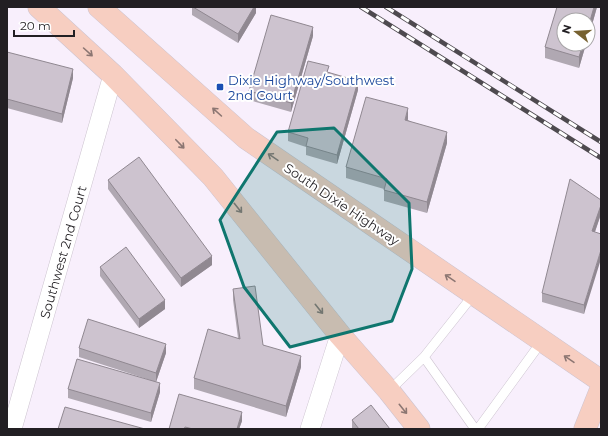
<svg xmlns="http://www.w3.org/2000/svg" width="608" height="436" font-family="Montserrat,sans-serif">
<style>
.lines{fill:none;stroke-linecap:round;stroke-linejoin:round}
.lane-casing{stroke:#cdc4d0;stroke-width:10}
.street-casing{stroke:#cdc4d0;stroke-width:20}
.secondary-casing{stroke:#cdc4d0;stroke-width:23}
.lane{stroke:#fff;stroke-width:9}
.street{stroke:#fff;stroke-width:19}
.secondary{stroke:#f7cec1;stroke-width:22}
.rail-casing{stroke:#4e4a4f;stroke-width:4.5}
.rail{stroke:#fff;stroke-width:3;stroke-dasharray:9;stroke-linecap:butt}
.wall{fill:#b0a8b2}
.shaded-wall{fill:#908891}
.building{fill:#cdc3cf;stroke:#908891}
.oneway{stroke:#8c7672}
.marked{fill:#0f766e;fill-opacity:0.2;stroke:#0f766e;stroke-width:3;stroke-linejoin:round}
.transit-dot{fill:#1a4fb4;stroke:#fff;stroke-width:1.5}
.labels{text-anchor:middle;stroke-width:4;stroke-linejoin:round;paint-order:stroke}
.transit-label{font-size:13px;fill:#164399;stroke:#fff;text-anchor:start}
.street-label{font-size:13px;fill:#221f23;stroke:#fff}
</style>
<rect width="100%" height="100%" fill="#f8effc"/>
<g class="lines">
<g class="lane-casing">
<path id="lane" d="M424 357 474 294
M389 391 424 357 475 429
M478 429 542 341"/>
</g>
<g class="street-casing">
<path id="street" d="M12 429 113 75
M310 429 340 335"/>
</g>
<g class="secondary-casing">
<path id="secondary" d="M39 7 113 75 213 177 340 335 389 391 419 429
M99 7 246 138 601 381
M585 429 601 389"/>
</g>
<use href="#lane" class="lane"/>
<use href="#street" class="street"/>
<use href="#secondary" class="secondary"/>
<g class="rail-casing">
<path id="rail" d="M361 7 601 158
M386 7 601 142"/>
</g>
<use href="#rail" class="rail"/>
</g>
<path class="wall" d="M192 7H256V13L238 43 192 15Z
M597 7 588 39V20L586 44 579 68 545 58V47Z
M313 36 291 112 249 100V91Z
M7 52 73 78 62 123 7 108Z
M329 72 358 90 337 164 306 155V147L288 141V132Z
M408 119V120L447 143 427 213 384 201V189L346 178V167Z
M108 180 212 265 181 287 108 189Z
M601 200V214L595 232 584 314 542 302V293Z
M100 267 165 309 139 328 100 276Z
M233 289 263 345 301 367 286 417 194 389V378L238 338 233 300Z
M79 348 166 353 156 382 160 392 151 422 68 398V389L150 380 79 357Z
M352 420 390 429H352Z
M242 421 239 429H169Z"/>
<path class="shaded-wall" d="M254 7H256V13L238 43V34Z
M594 7H597L588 39V28Z
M313 27V36L291 112V103Z
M583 44H586L579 68V57Z
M73 69V78L62 123V114Z
M358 81V90L337 164V155Z
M408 108V119L405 131V120Z
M447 132V143L427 213V202Z
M601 205V214L592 240V231Z
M601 250V259L584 314V305Z
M212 256V265L181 287V278Z
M165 300V309L139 328V319Z
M166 344V353L156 382V373Z
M301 356V367L286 417V406Z
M160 383V392L151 422V413Z
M242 412V421L239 429H237Z"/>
<path class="building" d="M193 7H254L238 34Z
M557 7H594L588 28V20H564V44H583L579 57 545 47Z
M271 15 313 27 291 103 249 91Z
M7 52 73 69 62 114 7 99Z
M308 61 329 66 327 72 358 81 337 155 306 146 308 138 288 132Z
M366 97 408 108 405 120 447 132 427 202 384 190 387 179 346 167Z
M139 157 212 256 181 278 108 180Z
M570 179 601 200V205L592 231 601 234V250L584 305 542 293Z
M126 247 165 300 139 319 100 267Z
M255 286 263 345 301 356 286 406 194 378 208 329 240 339 233 289Z
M88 319 166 344 156 373 79 348Z
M77 359 160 383 151 413 68 389Z
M179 394 242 412 237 429H193L185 427 184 429H169Z
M371 405 390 429H359L352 420Z
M65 407 145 429H58Z"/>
<defs><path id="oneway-shaft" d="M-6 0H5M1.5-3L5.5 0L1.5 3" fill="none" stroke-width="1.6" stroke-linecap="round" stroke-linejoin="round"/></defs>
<g class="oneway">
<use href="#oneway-shaft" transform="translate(88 52) rotate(42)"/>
<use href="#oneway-shaft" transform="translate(217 112) rotate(-138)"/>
<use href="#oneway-shaft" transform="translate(180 144) rotate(46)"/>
<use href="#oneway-shaft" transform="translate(273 157) rotate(-146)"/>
<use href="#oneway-shaft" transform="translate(238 208) rotate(51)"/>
<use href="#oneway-shaft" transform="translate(450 278) rotate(-146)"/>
<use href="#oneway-shaft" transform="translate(319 309) rotate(51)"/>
<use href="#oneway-shaft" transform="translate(569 359) rotate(-146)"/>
<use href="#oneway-shaft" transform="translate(403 409) rotate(51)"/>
</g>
<path class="marked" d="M334 128 409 203 412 269 392 321 290 347 244 287 220 220 277 132Z"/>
<rect class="transit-dot" x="216" y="83" width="8" height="8" rx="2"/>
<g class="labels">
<g class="transit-label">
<text x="228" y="85">Dixie Highway/Southwest<tspan x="228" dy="15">2nd Court</tspan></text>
</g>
<g class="street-label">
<text transform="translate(342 204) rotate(34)" y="5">South Dixie Highway</text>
<text transform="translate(63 252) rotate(-74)" y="5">Southwest 2nd Court</text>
</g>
</g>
<rect width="608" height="436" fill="none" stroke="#221f23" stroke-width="16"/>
<g transform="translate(576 32) rotate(287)"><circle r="19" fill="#ffffff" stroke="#a7a5a7"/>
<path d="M0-3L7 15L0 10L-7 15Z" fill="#776231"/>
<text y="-6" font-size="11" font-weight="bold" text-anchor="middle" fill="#221f23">N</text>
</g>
<path d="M14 30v6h60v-6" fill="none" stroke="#221f23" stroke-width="2"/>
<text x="20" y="30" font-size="12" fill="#221f23" stroke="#ffffff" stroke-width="3" paint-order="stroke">20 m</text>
</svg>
